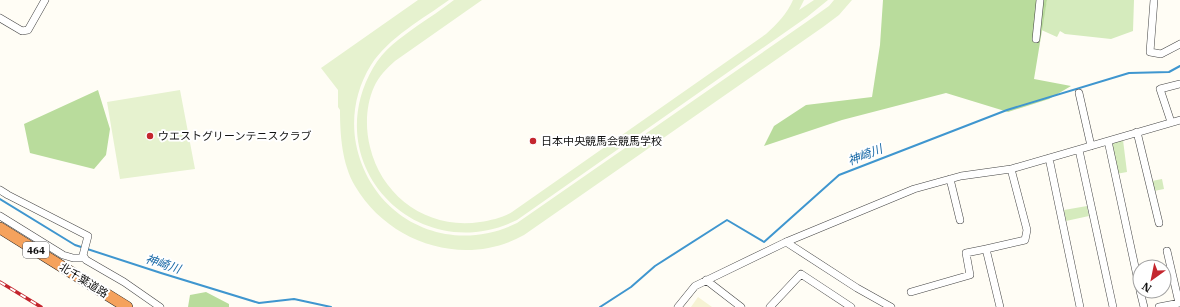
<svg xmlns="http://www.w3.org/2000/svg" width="1180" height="307" font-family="'IBM Plex Serif','Noto Sans JP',serif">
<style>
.farmland{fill:#f6f3d4}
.green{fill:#d5ebbd}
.forest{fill:#b9dc9c}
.pitch{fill:#e6f2cf}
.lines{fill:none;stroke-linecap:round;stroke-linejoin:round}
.stream{stroke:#3f96cf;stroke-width:2}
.minor-casing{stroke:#444;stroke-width:8}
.highway-casing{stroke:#222;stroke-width:12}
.minor{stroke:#fff;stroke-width:7}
.highway{stroke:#f5a25d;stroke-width:11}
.rail-casing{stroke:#c4262e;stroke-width:3.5}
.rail{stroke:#fff;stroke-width:2;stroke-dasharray:6;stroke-linecap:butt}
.poi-dot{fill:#c4262e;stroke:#fff;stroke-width:1.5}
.labels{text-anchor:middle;stroke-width:4;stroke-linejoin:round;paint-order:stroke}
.shield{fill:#fff;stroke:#585858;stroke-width:1}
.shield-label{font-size:10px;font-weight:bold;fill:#111}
.poi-label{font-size:11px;fill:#111;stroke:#fff;text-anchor:start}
.street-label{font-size:11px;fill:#111;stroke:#fff}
.water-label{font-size:12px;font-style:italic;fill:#1768a6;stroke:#fff}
</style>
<rect width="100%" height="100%" fill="#fffdf5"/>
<path class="farmland" d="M698 297 712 307H691Z"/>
<path class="green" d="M1047 0H1134L1133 31 1111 39 1065 34 1060 31 1057 37 1037 28 1044 14Z
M1123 140 1127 172 1116 174 1112 143Z
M1162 179 1164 189 1154 191 1152 181Z
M1087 206 1089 216 1066 221 1064 210Z"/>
<path class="forest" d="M883 0H1047L1034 79 1071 86 1049 99 1008 112 946 93 842 120 764 146 774 126 806 105 872 97 880 45Z
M98 90 110 129 106 155 94 169 30 153 24 124Z
M206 292 229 304V307H188L190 295Z"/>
<path class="pitch" d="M418 0H449C423 19 389 37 371 65 356 89 351 117 356 144 371 219 448 257 517 223L805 23 829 6 834 0H852L839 15 823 27 524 235C465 268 389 244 355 186 342 164 340 135 340 110L338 107V90L321 68Z
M454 0H482L395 61C387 68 379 76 374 87 366 105 365 127 370 147 382 197 428 230 480 222 491 220 502 218 512 212L766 34C777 24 787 14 793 0H804L799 10 814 0H828L807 17 517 220C417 269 317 165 373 68 384 49 399 39 417 26 429 18 442 9 454 0Z
M180 90 195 169 120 179 107 102Z"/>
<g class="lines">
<path class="stream" d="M0 199 75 245 161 273 259 303 294 299 331 307
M600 307 631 287 655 266 727 220 764 242 839 175 1007 110 1129 73 1169 72 1180 66"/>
<g class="minor-casing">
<path id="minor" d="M1154 0 1150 52 1161 54 1180 44
M0 18 22 31 28 30 45 0
M1036 39 1040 0
M1079 93 1091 146
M1171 122 1160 89 1180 84
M1137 132 1159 223
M1108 141 1140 290
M1079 150 1113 307
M1049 158 1080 307
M950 179 960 220
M0 190 8 195 88 236 83 255 86 260 124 282 160 307
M0 216 63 255 73 258H84
M786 242 857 288 891 307
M1167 251 1179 303
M706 280 741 307
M1140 291 1144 307
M911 292 970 275 966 253 986 249
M678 307 695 286 786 242 914 189 961 176 1011 169 1180 120
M770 307 801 274 851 307
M1000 307 986 249 1025 240 1027 230 1011 169
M1159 307 1180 303"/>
</g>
<g class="highway-casing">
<path id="highway" d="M0 228 127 307"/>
</g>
<use href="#minor" class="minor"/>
<use href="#highway" class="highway"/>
<g class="rail-casing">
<path id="rail" d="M0 282 41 307"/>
</g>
<use href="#rail" class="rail"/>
</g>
<g class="poi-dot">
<circle cx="150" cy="136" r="4"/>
<circle cx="533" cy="141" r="4"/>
</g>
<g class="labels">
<rect class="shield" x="23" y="242" width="26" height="16" rx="3"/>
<g class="shield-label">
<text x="36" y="254">464</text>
</g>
<g class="poi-label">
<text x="158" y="140">ウエストグリーンテニスクラブ</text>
<text x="541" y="145">日本中央競馬会競馬学校</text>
</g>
<g class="street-label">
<text transform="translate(84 280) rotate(32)" y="4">北千葉道路</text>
</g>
<g class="water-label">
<text transform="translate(865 155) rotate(-21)" y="4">神崎川</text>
<text transform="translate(163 264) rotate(18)" y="4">神崎川</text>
</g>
</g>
<g transform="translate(1152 279) rotate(213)"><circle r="19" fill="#ffffff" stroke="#a0a0a0"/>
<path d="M0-3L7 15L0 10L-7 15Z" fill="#c4262e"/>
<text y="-6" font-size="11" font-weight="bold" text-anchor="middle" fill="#111111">N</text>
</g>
</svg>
